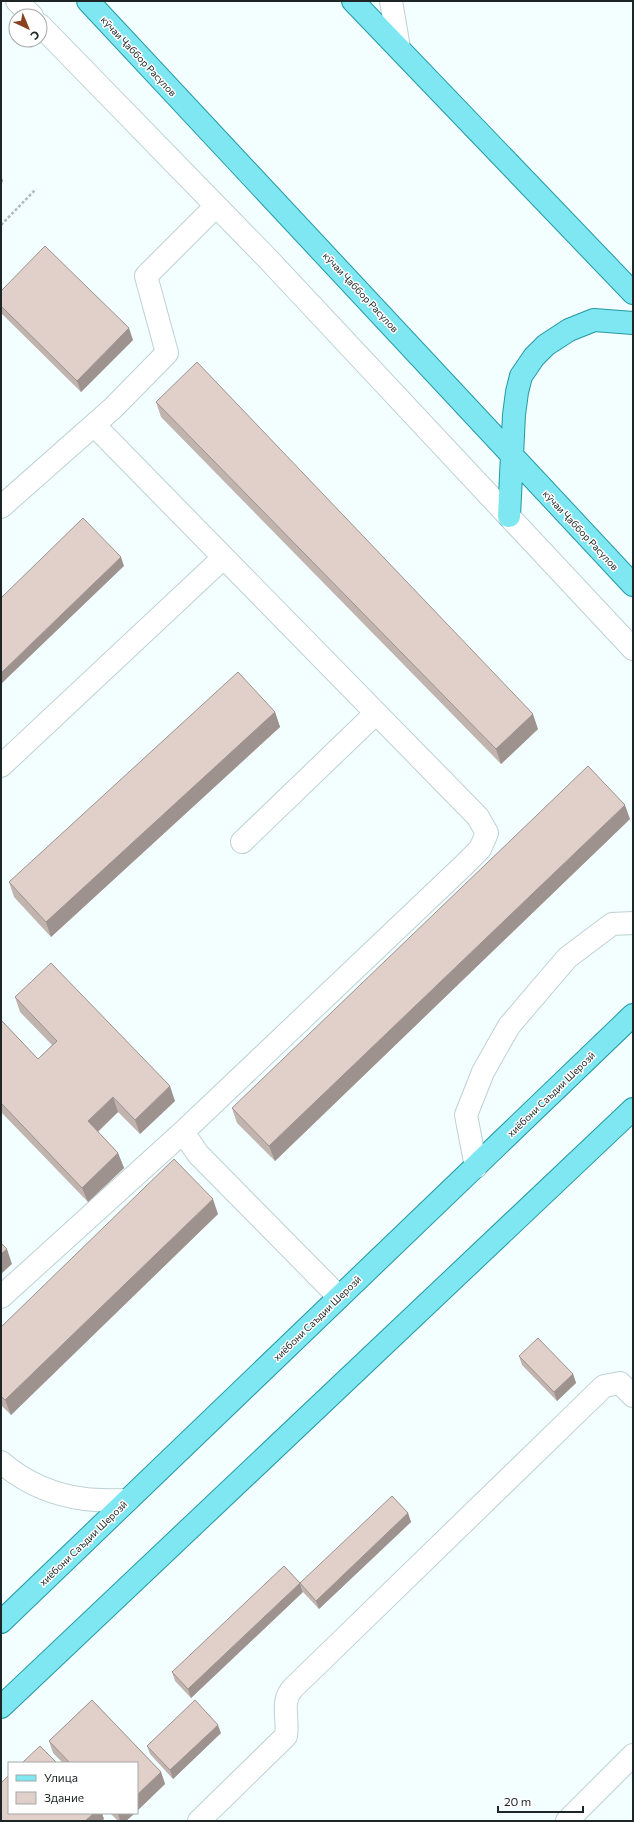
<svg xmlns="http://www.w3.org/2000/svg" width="634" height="1822" font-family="Commissioner,sans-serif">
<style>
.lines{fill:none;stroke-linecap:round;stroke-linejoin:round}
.minor-casing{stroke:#bed1d3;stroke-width:24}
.major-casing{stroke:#2499a4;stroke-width:24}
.path{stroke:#afbabb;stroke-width:2.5;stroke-dasharray:3 2;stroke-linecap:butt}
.minor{stroke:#fff;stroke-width:22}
.major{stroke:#7ee7f1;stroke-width:22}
.wall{fill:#c1b3ad}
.shaded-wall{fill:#9d928d}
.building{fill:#e0d0c9;stroke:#9d928d}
.labels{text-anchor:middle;stroke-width:3;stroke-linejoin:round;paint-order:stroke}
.street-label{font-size:10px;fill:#1e2526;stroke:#fff}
</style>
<rect width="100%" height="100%" fill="#f2feff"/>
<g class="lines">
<g class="minor-casing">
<path id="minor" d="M17 1 32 16
M391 1 399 48
M40 25 268 259 633 649
M1 507 113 408 167 353 146 276 216 206
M1 766 223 558
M242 842 376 713
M183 1132 198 1154 339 1297
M476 1167 466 1115 483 1072 509 1026 567 958 612 924 633 923
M1 1297 183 1132 463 866 480 849 487 833 478 817 94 425
M1 1462C24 1482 54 1495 85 1499 99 1501 114 1500 128 1500
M199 1821 286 1736C289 1719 280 1702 293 1688L604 1386 620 1383 633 1396
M567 1821 633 1755"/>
</g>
<g class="major-casing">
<path id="major" d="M88 1 633 585
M353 1 633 293
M509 516 514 415 517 392 521 376 534 357 546 345 569 330 594 320 633 323
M1 1622 633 1015
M1 1707 633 1109"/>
</g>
<path class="path" d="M1 225 36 189"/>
<use href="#minor" class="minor"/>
<use href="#major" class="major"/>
</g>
<path class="wall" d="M1 291 133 340 81 392 1 313Z
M156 402 538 729 501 764 161 417Z
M275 712 280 727 51 937 14 897 9 882Z
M630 819 275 1161 237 1123 232 1108Z
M15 997 175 1101 140 1134 118 1112 98 1132 118 1153 124 1168 88 1202 1 1112V1020L38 1059 52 1045 20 1012Z
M218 1214 11 1415 1 1405V1327Z
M519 1356 573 1374 576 1383 557 1401 522 1365Z
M408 1513 411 1522 319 1609 303 1592 300 1583Z
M303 1592 191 1698 175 1681 172 1672Z
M92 1700 161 1772 165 1784 137 1811V1763H63L53 1753 49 1741Z
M221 1733 173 1779 150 1754 147 1746Z
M110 1813H135L126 1821H118Z"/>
<path class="shaded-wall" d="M1 175 3 181 1 184Z
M129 328 133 340 81 392 77 381Z
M121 557 124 566 1 684V673Z
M275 712 280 727 51 937 46 922Z
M533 714 538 729 501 764 496 749Z
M625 805 630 819 275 1161 269 1146Z
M170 1086 175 1101 140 1134 135 1120Z
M113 1097 118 1112 93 1136 88 1121Z
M118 1153 124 1168 88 1202 82 1188Z
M213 1199 218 1214 11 1415 5 1400Z
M7 1249 12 1264 1 1274V1254Z
M573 1374 576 1383 557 1401 554 1392Z
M408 1513 411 1522 319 1609 316 1601Z
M300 1583 303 1592 191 1698 188 1689Z
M218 1725 221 1733 173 1779 170 1770Z
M161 1772 165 1784 137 1811V1795Z
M94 1813H102L104 1819 102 1821H85Z
M118 1813H135L126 1821H120Z"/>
<path class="building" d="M45 246 129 328 77 381 1 306V291Z
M197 362 533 714 496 749 156 402Z
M83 518 121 557 1 673V598Z
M238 672 275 712 46 922 9 882Z
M588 766 625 805 269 1146 232 1108Z
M51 963 170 1086 135 1120 113 1097 88 1121 118 1153 82 1188 1 1103V1020L38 1059 57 1041 15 997Z
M174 1159 213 1199 5 1400 1 1396V1327Z
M1 1243 7 1249 1 1254Z
M538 1338 573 1374 554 1392 519 1356Z
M392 1496 408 1513 316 1601 300 1583Z
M284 1566 300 1583 188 1689 172 1672Z
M92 1700 161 1772 137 1795V1763H70L49 1741Z
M195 1700 218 1725 170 1770 147 1746Z
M40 1746 57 1763H22Z
M9 1775V1813H94L85 1821H1V1783Z"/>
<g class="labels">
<g class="street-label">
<text transform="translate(139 56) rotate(47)" y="4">кӯчаи Ҷаббор Расулов</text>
<text transform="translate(361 292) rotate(47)" y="4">кӯчаи Ҷаббор Расулов</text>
<text transform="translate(581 530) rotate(47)" y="4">кӯчаи Ҷаббор Расулов</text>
<text transform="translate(551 1094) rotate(-44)" y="4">хиёбони Саъдии Шерозӣ</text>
<text transform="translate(317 1318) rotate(-44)" y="4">хиёбони Саъдии Шерозӣ</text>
<text transform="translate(83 1543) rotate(-44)" y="4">хиёбони Саъдии Шерозӣ</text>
</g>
</g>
<rect width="634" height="1822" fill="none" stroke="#1e2526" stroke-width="4"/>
<rect x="8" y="1762" width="130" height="52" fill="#ffffff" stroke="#a5a8a8"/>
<rect x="16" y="1775" width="20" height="6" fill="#7ee7f1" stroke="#a5a8a8"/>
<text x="44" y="1782" font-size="12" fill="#1e2526">Улица</text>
<rect x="16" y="1792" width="20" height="12" fill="#e0d0c9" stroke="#a5a8a8"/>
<text x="44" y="1802" font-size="12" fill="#1e2526">Здание</text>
<g transform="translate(28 28) rotate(136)"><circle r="19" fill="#ffffff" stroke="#a5a8a8"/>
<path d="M0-3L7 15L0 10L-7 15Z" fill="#894220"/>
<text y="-6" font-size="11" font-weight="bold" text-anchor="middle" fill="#1e2526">С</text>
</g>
<path d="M498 1806v6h85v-6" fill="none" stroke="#1e2526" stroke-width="2"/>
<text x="504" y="1806" font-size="12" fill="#1e2526" stroke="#ffffff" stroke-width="3" paint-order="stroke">20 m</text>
</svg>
